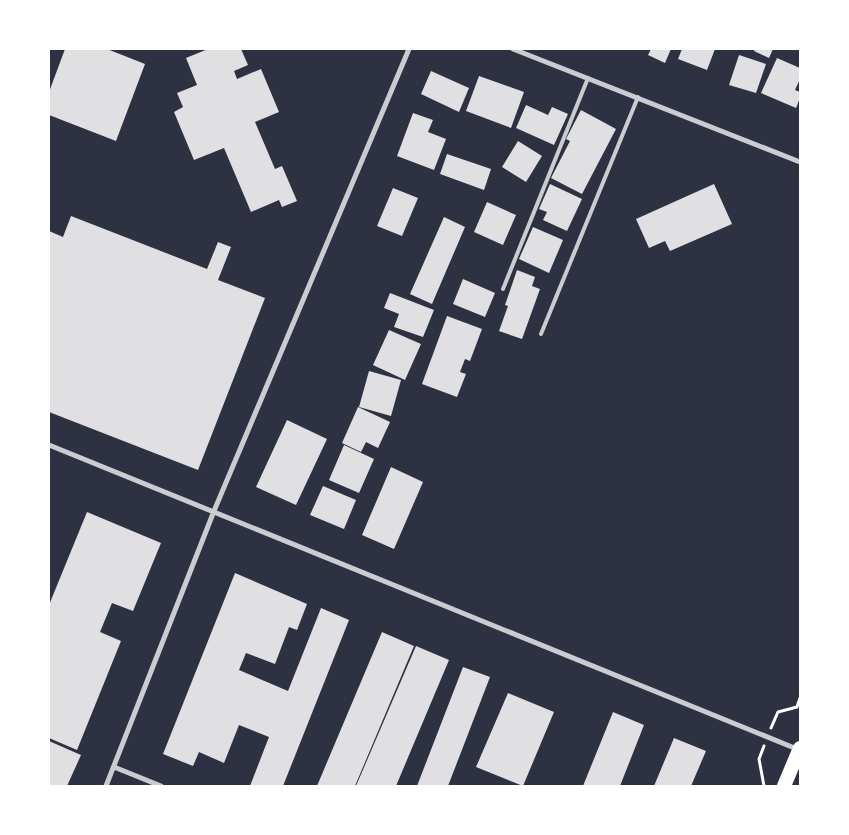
<svg xmlns="http://www.w3.org/2000/svg" width="849" height="835" font-family="'Nunito Sans',sans-serif">
<style>
.building{fill:#e0e0e3}
.lines{fill:none;stroke-linecap:round;stroke-linejoin:round}
.path{stroke:#fff;stroke-width:3}
.service{stroke:#caccd0;stroke-width:4}
.minor{stroke:#caccd0;stroke-width:5}
.trunk{stroke:#fff;stroke-width:14}
</style>
<rect width="100%" height="100%" fill="#2d3142"/>
<path class="building" d="M65 49H107L145 64 116 141 49 115V92Z
M208 49H241L248 65 234 71 237 79 261 69 279 112 255 122 275 169 282 166 297 201 282 207 279 200 251 212 224 148 194 160 174 112 183 107 177 93 197 85 186 58Z
M651 49H671L665 63 648 55Z
M682 49H715L707 70 678 59Z
M755 49H773L769 58 754 51Z
M739 55 766 64 756 93 729 85Z
M777 58 800 68V79L795 90 800 92V98L796 108 761 93Z
M431 71 469 88 459 112 421 94Z
M479 76 524 92 511 128 466 111Z
M526 105 548 115 552 107 568 114 554 145 516 128Z
M581 110 616 129 582 194 551 178 570 141 566 139Z
M413 113 433 120 428 132 446 139 434 170 397 156Z
M518 141 542 156 526 182 502 167Z
M447 154 491 169 484 190 440 174Z
M550 184 582 199 567 231 543 220 547 212 539 209Z
M714 184 732 224 670 251 665 241 649 248 636 219Z
M393 188 418 198 402 236 377 226Z
M487 202 516 215 503 245 474 232Z
M71 216 207 269 218 242 231 247 218 280 265 298 198 470 49 412V231L63 237Z
M444 217 465 227 432 304 410 294Z
M533 227 563 240 549 273 519 259Z
M517 270 535 277 532 286 540 289 522 339 499 331 508 306 505 305Z
M463 279 495 293 485 317 453 304Z
M390 293 434 310 423 337 394 327 399 314 384 308Z
M447 316 482 329 470 361 465 359 460 372 466 374 457 397 422 384Z
M389 330 421 344 405 380 373 365Z
M369 371 401 380 391 416 359 407Z
M358 407 390 422 378 448 366 442 361 452 342 443Z
M287 420 327 439 296 505 256 487Z
M344 445 374 459 359 493 329 480Z
M391 467 423 482 394 549 362 535Z
M323 486 356 500 344 529 310 515Z
M87 512 161 543 133 611 112 603 100 632 121 641 77 750 49 738V605Z
M235 573 307 604 297 630 289 627 275 664 246 653 239 670 288 691 321 608 349 620 283 786H250L269 737 239 725 224 763 199 752 193 766 163 754Z
M382 632 414 646 355 786H317Z
M416 646 449 660 396 786H356Z
M463 667 490 677 448 786H417Z
M508 693 554 712 523 786 476 767Z
M613 712 644 725 620 786H583Z
M674 738 706 751 691 786H654Z
M49 741 81 755 67 786H49Z"/>
<g class="lines">
<path class="path" d="M771 728 778 712 797 707 800 698
M764 786 759 759 764 746"/>
<path class="service" d="M503 289 588 78
M541 334 638 97"/>
<path class="minor" d="M513 49 800 162
M49 445 797 749
M114 767 161 786
M106 786 214 511 409 49"/>
<path class="trunk" d="M784 786 800 748"/>
</g>
<rect width="849" height="835" fill="none" stroke="#ffffff" stroke-width="100"/>
</svg>
